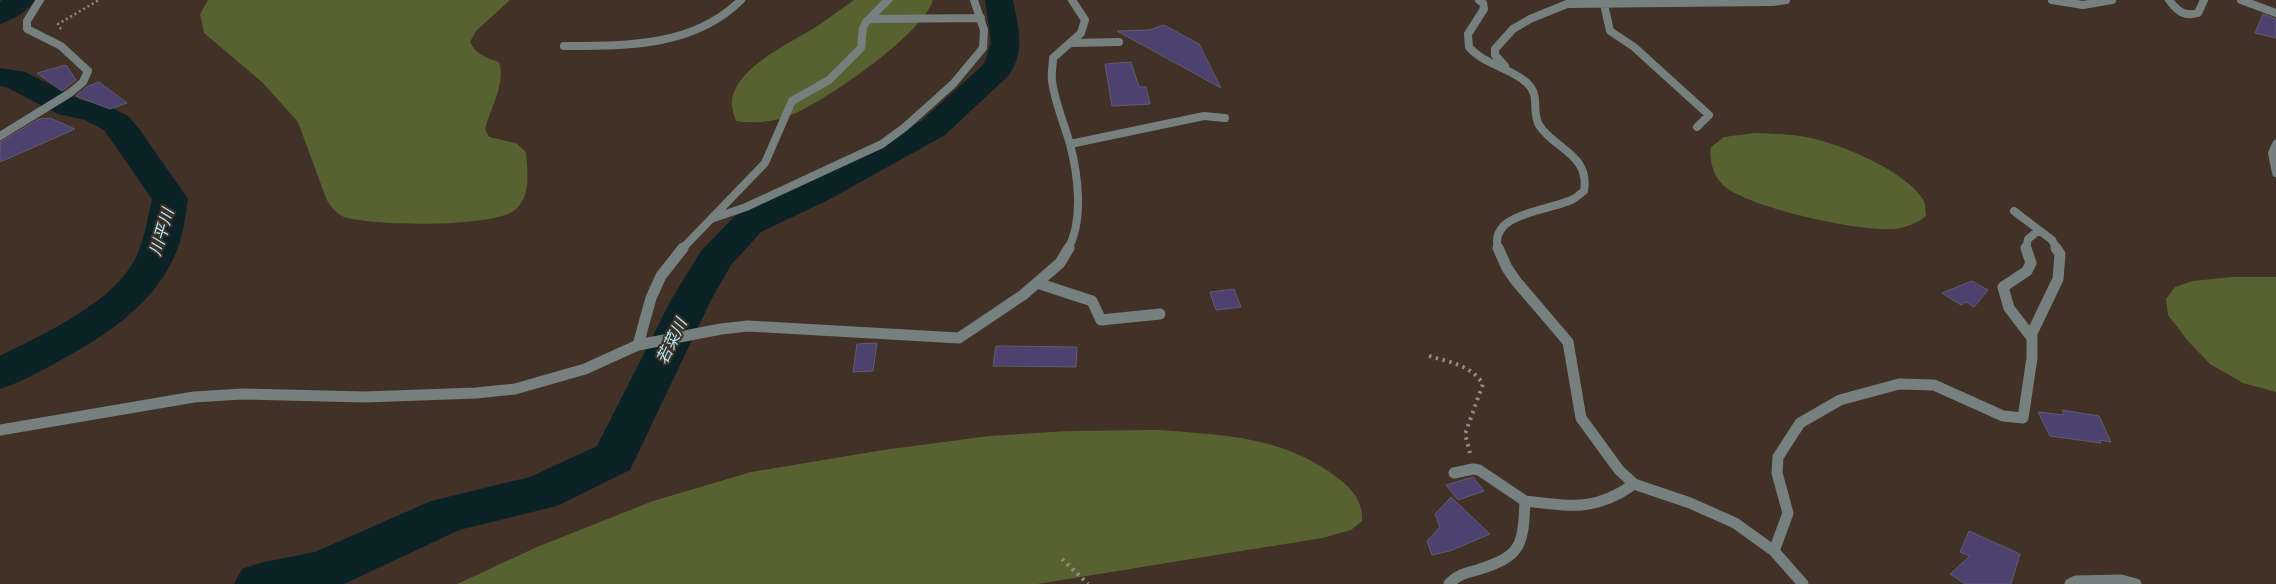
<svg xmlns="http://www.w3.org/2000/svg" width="2276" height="584" font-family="'Space Grotesk','Noto Sans JP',sans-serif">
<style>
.green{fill:#586231}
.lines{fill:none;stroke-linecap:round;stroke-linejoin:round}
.river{fill:#0b2227;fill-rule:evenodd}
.building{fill:#4d416f;stroke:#605c6e}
.path-far1{stroke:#958980;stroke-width:2.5;stroke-dasharray:2 3;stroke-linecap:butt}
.path{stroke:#958980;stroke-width:4;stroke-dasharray:2.5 4.5;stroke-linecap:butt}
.minor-far1{stroke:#75807f;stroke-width:8}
.minor{stroke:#75807f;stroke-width:11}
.labels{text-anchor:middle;stroke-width:4;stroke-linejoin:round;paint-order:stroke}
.water-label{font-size:16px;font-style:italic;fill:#ace9f7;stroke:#413127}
</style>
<rect width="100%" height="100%" fill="#413127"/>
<path class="green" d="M208 0H510L476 31 470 42C476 54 486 58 499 62 506 84 491 106 485 129L489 137 516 143 526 152C527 171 532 196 515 210 492 228 373 226 344 217 335 213 330 206 326 198L298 122 263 83 204 33 200 14Z
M854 0H933C923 34 829 98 796 113 777 122 756 124 736 121 733 112 730 104 733 95 742 65 791 42 816 27 829 18 841 9 854 0Z
M1754 133C1773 134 1792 134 1811 138 1843 145 1908 172 1924 201 1926 206 1925 211 1926 216 1916 224 1907 227 1895 229 1861 232 1748 208 1723 185 1713 176 1709 159 1711 147L1724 137Z
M2232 277H2276V392L2243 383 2210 364 2188 341 2168 315 2166 299 2175 287 2193 281Z
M1159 430C1222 435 1281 436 1334 475 1350 487 1363 499 1362 521L1351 530 1322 538 1037 584H457L537 547 653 501 751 472 883 450 989 436 1069 431Z"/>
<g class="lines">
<path class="river" d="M2 0H35C27 12 13 20 0 24V2Z
M985 0H1013C1018 27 1026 50 1009 75L945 135 830 199 761 232 731 265 711 300 630 470 557 506 459 530 344 584H234L242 569 260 563 315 552 431 501 530 477 597 446 671 300 701 251 735 216 804 183 921 121 984 64 991 43Z
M0 68 25 72 81 100 108 106 128 116 140 130 188 199C185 217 183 238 175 255 152 308 100 339 52 365 35 374 19 383 0 389V356C45 333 115 303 137 255 145 237 148 217 152 199L104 130 85 120 58 114 6 87 0 86Z"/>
</g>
<path class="building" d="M2263 14 2276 19V38L2255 33Z
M1164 25 1199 44 1221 88 1117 31 1149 30Z
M1131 62 1139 87H1146L1150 104 1112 106 1105 64Z
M66 65 76 80 62 91 37 73Z
M99 82 127 103 110 109 76 96 86 87Z
M50 118 75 129 0 162V142L39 119Z
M1972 281 1988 290 1974 307 1966 302 1961 305 1942 293Z
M1234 289 1241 307 1216 310 1210 292Z
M877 343 873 371 853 372 857 344Z
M996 346 1077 347 1076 367 993 366Z
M2062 410 2099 416 2111 442 2099 440 2101 443 2050 436 2038 412 2064 415Z
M1473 477 1484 491 1458 500 1446 485Z
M1451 497 1490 534 1450 551 1432 555 1427 541 1440 527 1435 514Z
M1969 531 2020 554 2011 584H1965L1950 574 1970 556 1960 552Z"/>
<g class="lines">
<path class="path-far1" d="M61 29 58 24 99 0"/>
<path class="path" d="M1429 356C1449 362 1471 365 1483 384L1465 434 1470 453
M1062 559 1088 584"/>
<path class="minor-far1" d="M1479 0 1483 3 1484 9 1468 34 1469 47C1484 65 1510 67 1527 83 1541 96 1531 111 1539 125 1555 150 1590 154 1584 191 1581 193 1578 196 1575 198 1554 211 1488 211 1498 249
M2052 0 2083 5 2112 0
M2169 0C2177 11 2184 17 2198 13L2204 0
M2241 0 2276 13
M1604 4 1610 31 1634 47 1709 115 1697 127
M870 19 981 18
M1072 43 1119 42
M564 46C626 46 694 47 741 0
M1505 66 1495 55V49L1513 29 1530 19 1567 4 1773 2 1786 0
M0 136 70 93 83 82 88 71 61 46 27 29V21L40 0
M1070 144 1204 116 1225 118
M2276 144 2272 153 2276 173
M2014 211 2052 240 2057 249
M714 218 746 207 882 144 905 127 953 84 983 48 984 30 974 0
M682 249 765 163 792 101 829 80 861 48 863 28 866 22 888 0
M1068 249C1084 220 1078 175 1070 144 1064 123 1055 103 1052 81 1051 74 1053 65 1053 58L1081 33 1085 20 1072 0
M2026 249 2028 239 2039 230"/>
<path class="minor" d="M1498 248 1507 268 1516 281 1568 342 1581 418 1619 470 1634 484 1690 503 1735 523 1774 551 1803 584
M2026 248 2031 263 2027 271 2003 287 2009 308 2032 338
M1037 283 1092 301 1101 320 1160 314
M638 345 651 298 661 276 683 248
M0 430 194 397 242 394 365 397 476 393 515 389 585 369 638 345 721 329 748 326 959 338 1023 295 1060 263 1069 248
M1454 473 1473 469 1479 470 1525 501
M1774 551 1788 513 1777 473 1778 457 1800 423 1840 400 1899 384 1934 385 2003 416 2023 418 2032 358V333L2058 279 2060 254 2056 248
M1449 584C1457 575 1466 573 1477 570 1522 556 1523 546 1525 501 1570 506 1595 512 1634 484
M2070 584 2076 581 2121 580 2136 584"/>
</g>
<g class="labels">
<g class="water-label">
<text transform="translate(161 232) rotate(-73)" y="6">川平川</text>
<text transform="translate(671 341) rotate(-64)" y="6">若菜川</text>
</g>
</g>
</svg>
